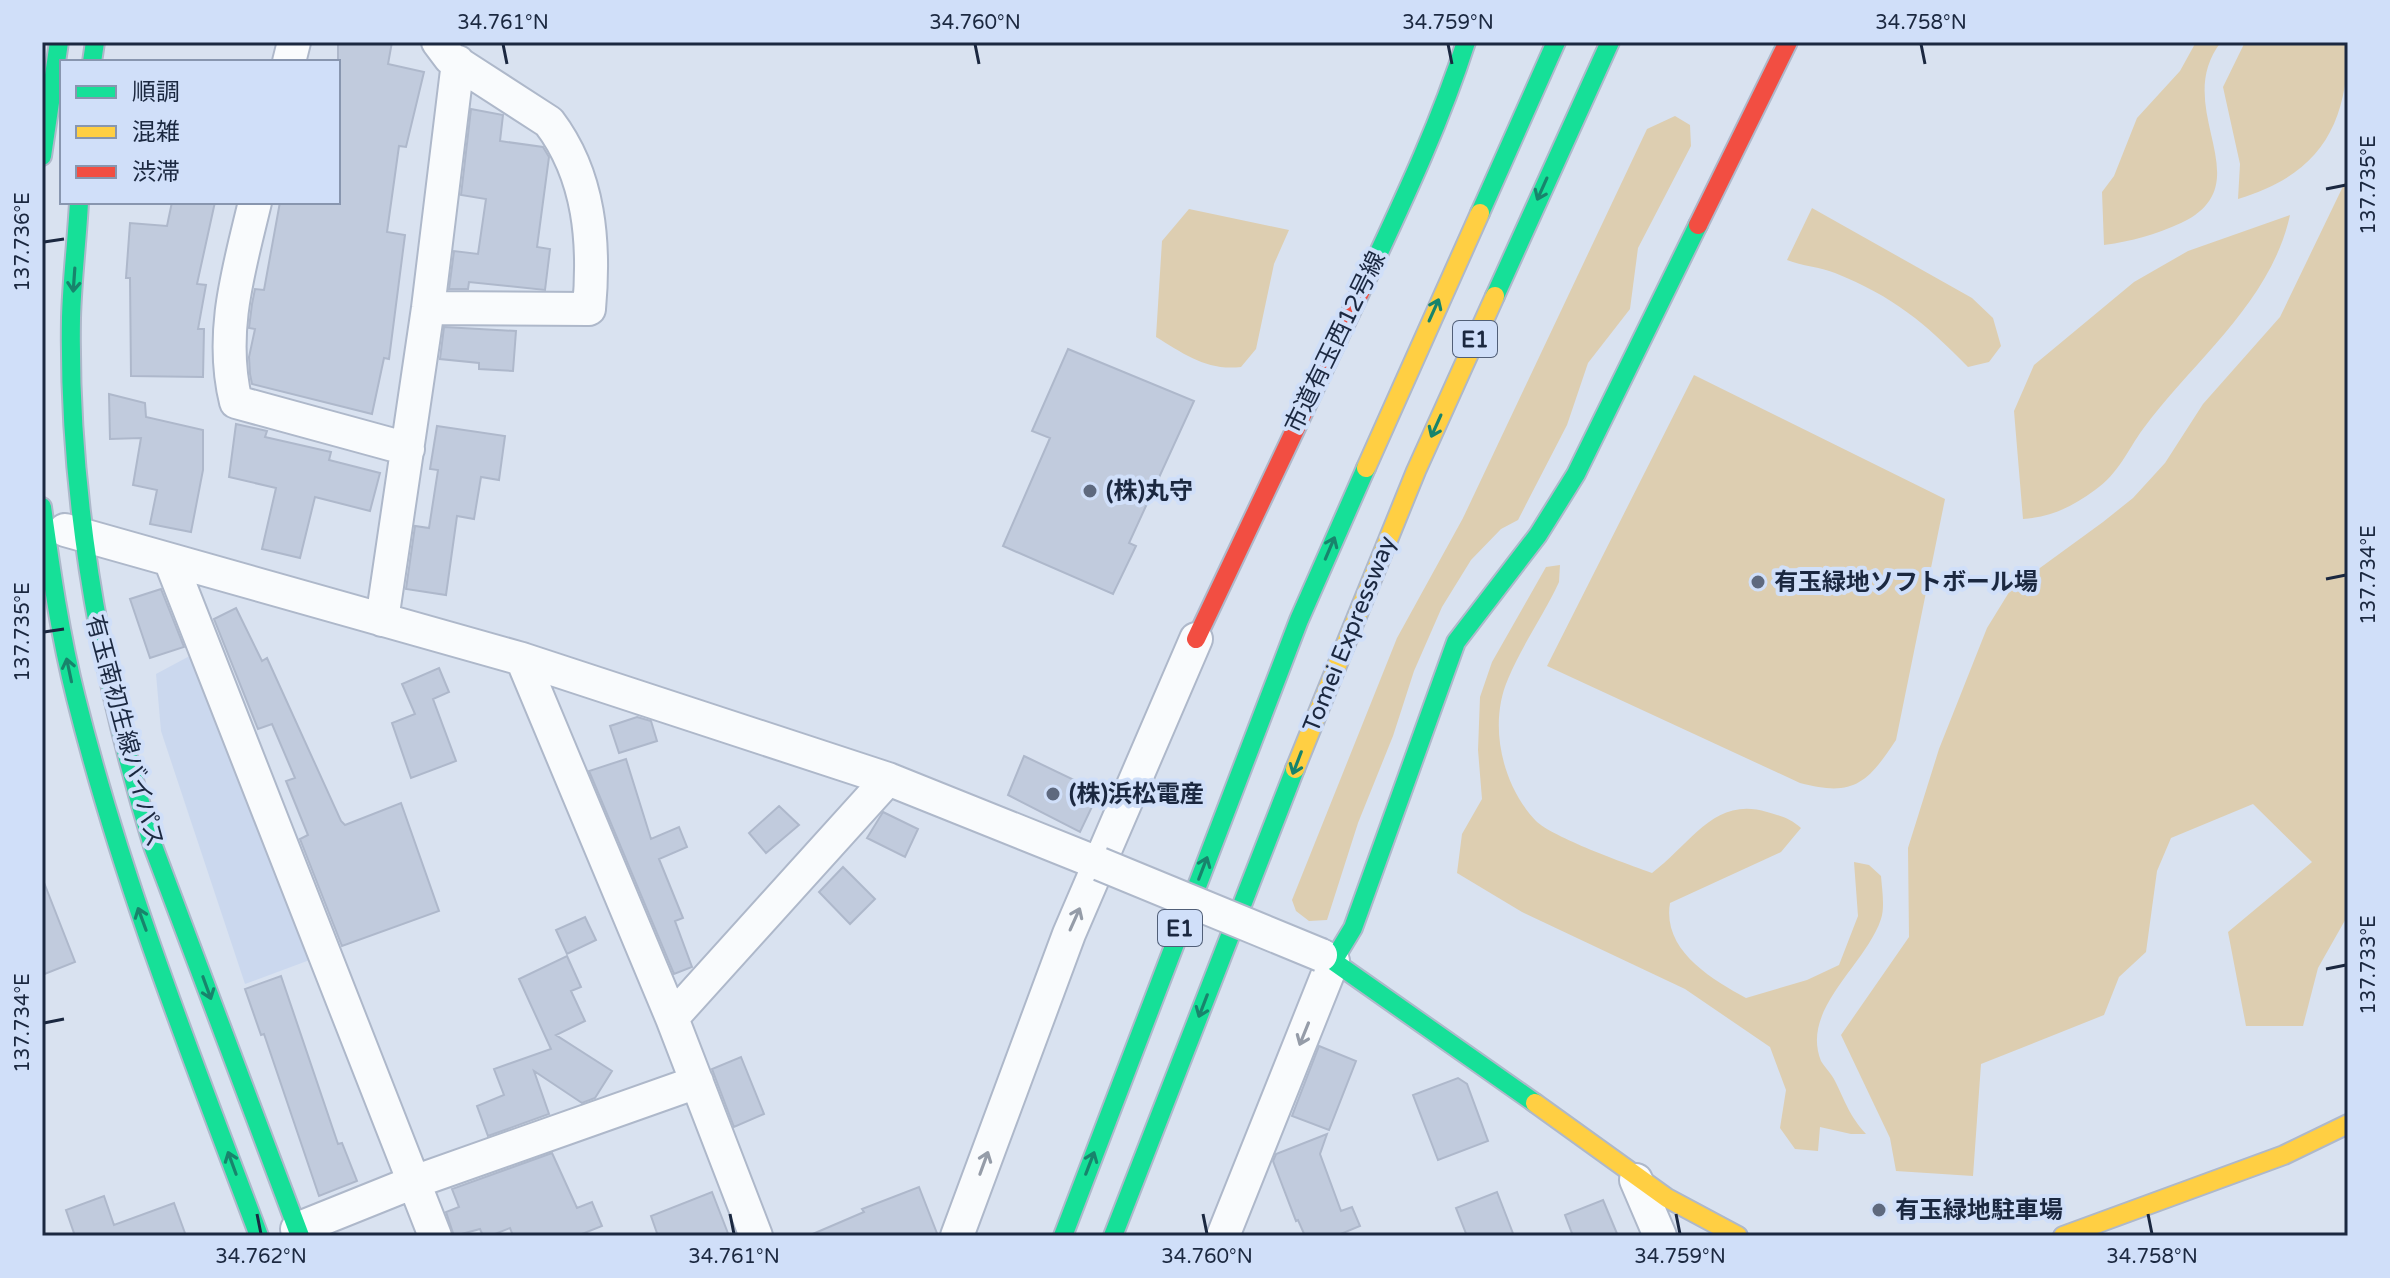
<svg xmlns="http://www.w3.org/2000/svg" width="2390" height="1278" font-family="'Varela Round','Noto Sans JP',sans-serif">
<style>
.built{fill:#cbd8ee}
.green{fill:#ddceb1}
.building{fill:#c1cbdd;stroke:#aeb8cb;stroke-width:2}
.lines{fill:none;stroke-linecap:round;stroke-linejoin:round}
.street-casing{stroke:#aeb8ca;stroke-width:36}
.fast-casing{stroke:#aeb8ca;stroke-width:22}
.slow-casing{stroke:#aeb8ca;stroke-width:22}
.jam-casing{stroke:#aeb8ca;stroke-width:22}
.street{stroke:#f9fbfd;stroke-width:32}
.fast{stroke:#16e098;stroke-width:18}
.slow{stroke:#ffcf43;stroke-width:18}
.jam{stroke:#f24e42;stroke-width:18}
.street-bridge-casing{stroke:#aeb8ca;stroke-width:36;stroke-linecap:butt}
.street-bridge{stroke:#f9fbfd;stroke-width:32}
.oneway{stroke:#18846c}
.oneway2{stroke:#959ca8}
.ticks{fill:none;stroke:#1b2840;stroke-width:3}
.poi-dot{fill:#5e697e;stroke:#d0dff9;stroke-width:3}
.labels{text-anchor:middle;stroke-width:8;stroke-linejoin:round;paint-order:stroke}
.shield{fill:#d0dff9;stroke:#515f78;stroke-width:2}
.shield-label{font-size:22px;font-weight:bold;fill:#1b2840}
.street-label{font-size:24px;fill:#1b2840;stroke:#d0dff9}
.poi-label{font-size:24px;font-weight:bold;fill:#1b2840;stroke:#d0dff9;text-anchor:start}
.neatline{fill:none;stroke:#1b2840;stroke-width:3}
.ticks-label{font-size:20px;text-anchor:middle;fill:#1b2840}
</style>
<rect width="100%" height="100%" fill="#d9e2f0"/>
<path class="built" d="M199 651 315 958 245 984 161 731 156 674Z"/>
<path class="green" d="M2196 42H2221C2169 109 2265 183 2181 223 2154 235 2133 241 2104 245L2102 192 2114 176 2137 118 2180 71Z
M2245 42H2348C2348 126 2320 174 2238 199L2240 164 2223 87Z
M1675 116 1690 125 1691 146 1638 248 1630 309 1588 363 1567 425 1518 520 1501 529 1471 560 1442 607 1414 671 1393 736 1358 823 1327 920 1309 921 1296 911 1292 900 1397 638 1463 518 1647 129Z
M2348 176V915L2318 968 2303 1026H2246L2228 932 2312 862 2253 804 2171 838 2157 871 2146 952 2119 977 2104 1015 1981 1064 1973 1176 1896 1171 1890 1138 1841 1035 1909 937 1908 848 1939 749 1987 628 2011 589 2103 522 2133 498 2165 463 2203 404 2280 317Z
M1812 208 1972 298 1993 318 2001 346 1989 362 1968 367C1924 322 1894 297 1835 273 1820 267 1802 266 1787 260Z
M1189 209 1289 230 1274 264 1256 349 1241 367C1207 371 1184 354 1156 337L1162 241Z
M2290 215C2271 302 2195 359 2143 429 2127 451 2119 473 2095 490 2072 507 2051 517 2023 519L2014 411 2034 365 2134 282 2188 251Z
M1694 375 1945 499 1896 740C1867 784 1853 797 1800 783L1547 666Z
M1560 565 1559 582C1544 615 1522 645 1508 679 1488 725 1502 785 1536 821 1552 837 1627 864 1652 873 1691 844 1714 796 1767 812 1781 816 1790 818 1801 828L1781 852 1670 903C1662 950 1711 979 1746 998L1807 980 1839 965 1858 916 1854 862 1869 865 1881 876C1882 889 1885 907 1881 919 1866 965 1800 1009 1821 1061 1825 1068 1832 1074 1835 1081 1846 1103 1849 1115 1866 1134H1851L1820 1127 1818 1151 1795 1149 1780 1128 1786 1090 1770 1047 1685 989 1522 912 1457 873 1462 834 1482 799 1478 750 1480 697 1492 662 1546 567Z"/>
<path class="building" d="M338 42H392L388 64 424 72 406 147 399 146 387 232 405 235 389 359 384 358 372 414 252 384 250 374 249 357 255 329 249 328 252 304 255 289 264 290 280 202H338Z
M471 109 503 115 500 141 543 147 549 157 537 247 550 249 545 290 469 282 468 289H449L454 251 478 254 486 199 461 195Z
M172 202H215L197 284 206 285 198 329H204L203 377 131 376 130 278H126L130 223 167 226Z
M444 327 516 331 513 371 479 369V363L440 359Z
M1068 349 1194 401 1129 543 1136 546 1113 594 1003 546 1050 438 1032 431Z
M109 394 145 403 146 417 203 430V470L191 532 150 524 157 490 133 485 141 438 110 439Z
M236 424 267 431 265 437 331 452 329 460 380 473 370 511 315 497 300 558 262 549 276 488 229 477Z
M437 426 505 436 499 480 481 477 474 519 457 516 446 595 406 589 415 526 429 528 438 470 430 469Z
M161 589 184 647 150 658 130 599Z
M236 608 262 661 267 658 341 821 345 825 401 803 439 911 342 946 300 839 308 835 286 781 295 778 272 724 258 729 214 619Z
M439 668 449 692 433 699 456 761 411 778 392 723 415 714 402 684Z
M637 717 651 721 657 741 619 753 610 726Z
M1024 756 1099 792 1080 832 1008 795Z
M626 759 651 839 679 827 687 847 659 859 683 918 675 921 692 967 674 974 589 771Z
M779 806 799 825 766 853 749 833Z
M883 812 918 829 905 857 867 838Z
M843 867 875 899 850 924 819 892Z
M43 880 75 962 42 975V881Z
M585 917 596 940 567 954 556 930Z
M567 956 581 987 571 991 585 1021 556 1035 612 1071 595 1098 582 1103 534 1071 549 1114 488 1136 477 1106 504 1095 494 1069 551 1049 519 979Z
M281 976 338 1144 342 1143 357 1181 319 1196 264 1034 261 1035 245 989Z
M1319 1046 1356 1061 1329 1130 1292 1116Z
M741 1057 764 1114 734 1127 712 1069Z
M1458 1078 1467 1084 1488 1141 1438 1160 1413 1095Z
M1327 1134 1320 1154 1341 1211 1352 1207 1360 1226 1336 1236H1305L1298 1220 1296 1221 1273 1161 1276 1154Z
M552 1153 577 1208 592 1202 602 1226 577 1236H513L510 1228 490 1236H483L480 1229 454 1236 446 1212 459 1207 452 1189Z
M919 1187 938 1236H808L864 1212 862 1209Z
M712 1192 729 1236H658L651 1216Z
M1497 1192 1514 1236H1467L1456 1208Z
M104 1196 114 1225 174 1203 186 1236H75L66 1210Z
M1603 1200 1618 1236H1573L1565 1215Z"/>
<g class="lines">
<g class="street-casing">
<path id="street" d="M289 62 294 42
M255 202C239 269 219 333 236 402L408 449
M428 308 589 309C595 243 590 176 549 122L450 58 438 42
M65 530 522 659 888 779 1100 864
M170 560 435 1236
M382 620 428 308 458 62
M522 659 672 1018 756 1236
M672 1018 888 779
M1636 1180 1660 1236
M297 1229 414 1182 697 1082
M957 1236 1069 934 1196 639
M1223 1236 1333 961 1321 955"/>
</g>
<g class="fast-casing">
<path id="fast" d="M92 62 95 42
M42 156 59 42
M79 202C77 241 72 279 71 318 68 498 100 674 153 846L300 1236
M1480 213 1556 42
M1368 276C1404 199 1440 123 1466 42
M1495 296 1610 42
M42 507C51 571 60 635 76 698 122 882 192 1058 259 1236
M1535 1103 1333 961 1353 928 1456 642 1538 535 1576 474 1698 225
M1063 1236 1299 620 1366 468
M1113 1236 1295 769"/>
</g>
<g class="slow-casing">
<path id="slow" d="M1366 468 1480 213
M1295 769 1416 471 1495 296
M1535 1103 1667 1198 1738 1236
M2063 1236 2284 1155 2348 1124"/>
</g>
<g class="jam-casing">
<path id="jam" d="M1698 225 1788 42
M1196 639 1368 276"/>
</g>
<use href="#street" class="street"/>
<use href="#fast" class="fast"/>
<use href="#slow" class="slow"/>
<use href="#jam" class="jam"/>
<g class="street-bridge-casing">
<path id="street-bridge" d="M1100 864 1321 955"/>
</g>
<use href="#street-bridge" class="street-bridge"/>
</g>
<defs><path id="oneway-shaft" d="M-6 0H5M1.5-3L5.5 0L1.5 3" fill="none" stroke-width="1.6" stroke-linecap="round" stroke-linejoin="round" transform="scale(2)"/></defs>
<g class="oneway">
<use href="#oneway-shaft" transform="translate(1542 189) rotate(114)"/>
<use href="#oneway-shaft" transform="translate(74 280) rotate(94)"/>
<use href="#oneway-shaft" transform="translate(1434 310) rotate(-66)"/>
<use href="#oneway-shaft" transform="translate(1436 426) rotate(114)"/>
<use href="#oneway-shaft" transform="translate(1330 548) rotate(-67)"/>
<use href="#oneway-shaft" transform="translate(69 670) rotate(-102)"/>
<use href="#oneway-shaft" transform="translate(1297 763) rotate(111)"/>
<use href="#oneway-shaft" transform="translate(1203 868) rotate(-69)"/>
<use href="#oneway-shaft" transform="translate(142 919) rotate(-110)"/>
<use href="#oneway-shaft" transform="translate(207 988) rotate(70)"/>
<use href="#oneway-shaft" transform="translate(1203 1006) rotate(111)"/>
<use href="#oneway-shaft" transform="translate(232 1163) rotate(-110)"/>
<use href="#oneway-shaft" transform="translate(1090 1163) rotate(-69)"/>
</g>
<g class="oneway2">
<use href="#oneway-shaft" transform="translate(1075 919) rotate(-66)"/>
<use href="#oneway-shaft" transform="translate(1304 1034) rotate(112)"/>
<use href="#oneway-shaft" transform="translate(984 1163) rotate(-70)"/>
</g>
<path class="ticks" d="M503 44 507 64M975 44 979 64M1448 44 1452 64M1921 44 1925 64M2326 189 2346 185M44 242 64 239M2326 579 2346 575M44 632 64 629M2326 969 2346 965M44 1023 64 1019M257 1214 261 1234M730 1214 734 1234M1203 1214 1207 1234M1676 1214 1680 1234M2148 1214 2152 1234"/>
<g class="poi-dot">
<circle cx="1090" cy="491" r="8"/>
<circle cx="1758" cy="582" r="8"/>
<circle cx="1053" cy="794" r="8"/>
<circle cx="1879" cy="1210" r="8"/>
</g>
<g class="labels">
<g class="shield">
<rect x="1453" y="321" width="44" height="36" rx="6"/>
<rect x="1158" y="910" width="44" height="36" rx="6"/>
</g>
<g class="shield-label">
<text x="1475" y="347">E1</text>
<text x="1180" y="936">E1</text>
</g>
<g class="street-label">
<text transform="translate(1335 342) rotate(-64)" y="8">市道有玉西12号線</text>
<text transform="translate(1349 634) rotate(-68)" y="8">Tomei Expressway</text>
<text transform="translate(125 731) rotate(75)" y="8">有玉南初生線バイパス</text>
</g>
<g class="poi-label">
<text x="1106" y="499">(株)丸守</text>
<text x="1774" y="590">有玉緑地ソフトボール場</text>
<text x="1069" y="802">(株)浜松電産</text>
<text x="1895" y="1218">有玉緑地駐車場</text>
</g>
</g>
<rect width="2390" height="1278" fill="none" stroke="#d0dff9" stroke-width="88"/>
<rect x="60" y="60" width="280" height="144" fill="#d0dff9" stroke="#8896af" stroke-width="2"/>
<rect x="76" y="86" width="40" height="12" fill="#16e098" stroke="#8896af" stroke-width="2"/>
<text x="132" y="100" font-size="24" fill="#1b2840">順調</text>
<rect x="76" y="126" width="40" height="12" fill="#ffcf43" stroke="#8896af" stroke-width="2"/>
<text x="132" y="140" font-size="24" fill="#1b2840">混雑</text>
<rect x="76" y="166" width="40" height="12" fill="#f24e42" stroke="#8896af" stroke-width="2"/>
<text x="132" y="180" font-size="24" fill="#1b2840">渋滞</text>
<rect x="44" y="44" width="2302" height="1190" class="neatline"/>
<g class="ticks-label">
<text x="503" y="29">34.761°N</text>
<text x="975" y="29">34.760°N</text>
<text x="1448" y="29">34.759°N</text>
<text x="1921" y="29">34.758°N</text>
<text transform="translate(2368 185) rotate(-90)" y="7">137.735°E</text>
<text transform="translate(22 242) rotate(-90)" y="7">137.736°E</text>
<text transform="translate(2368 575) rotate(-90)" y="7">137.734°E</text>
<text transform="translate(22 632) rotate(-90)" y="7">137.735°E</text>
<text transform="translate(2368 965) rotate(-90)" y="7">137.733°E</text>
<text transform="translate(22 1023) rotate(-90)" y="7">137.734°E</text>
<text x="261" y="1263">34.762°N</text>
<text x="734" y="1263">34.761°N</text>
<text x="1207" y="1263">34.760°N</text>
<text x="1680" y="1263">34.759°N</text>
<text x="2152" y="1263">34.758°N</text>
</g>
</svg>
